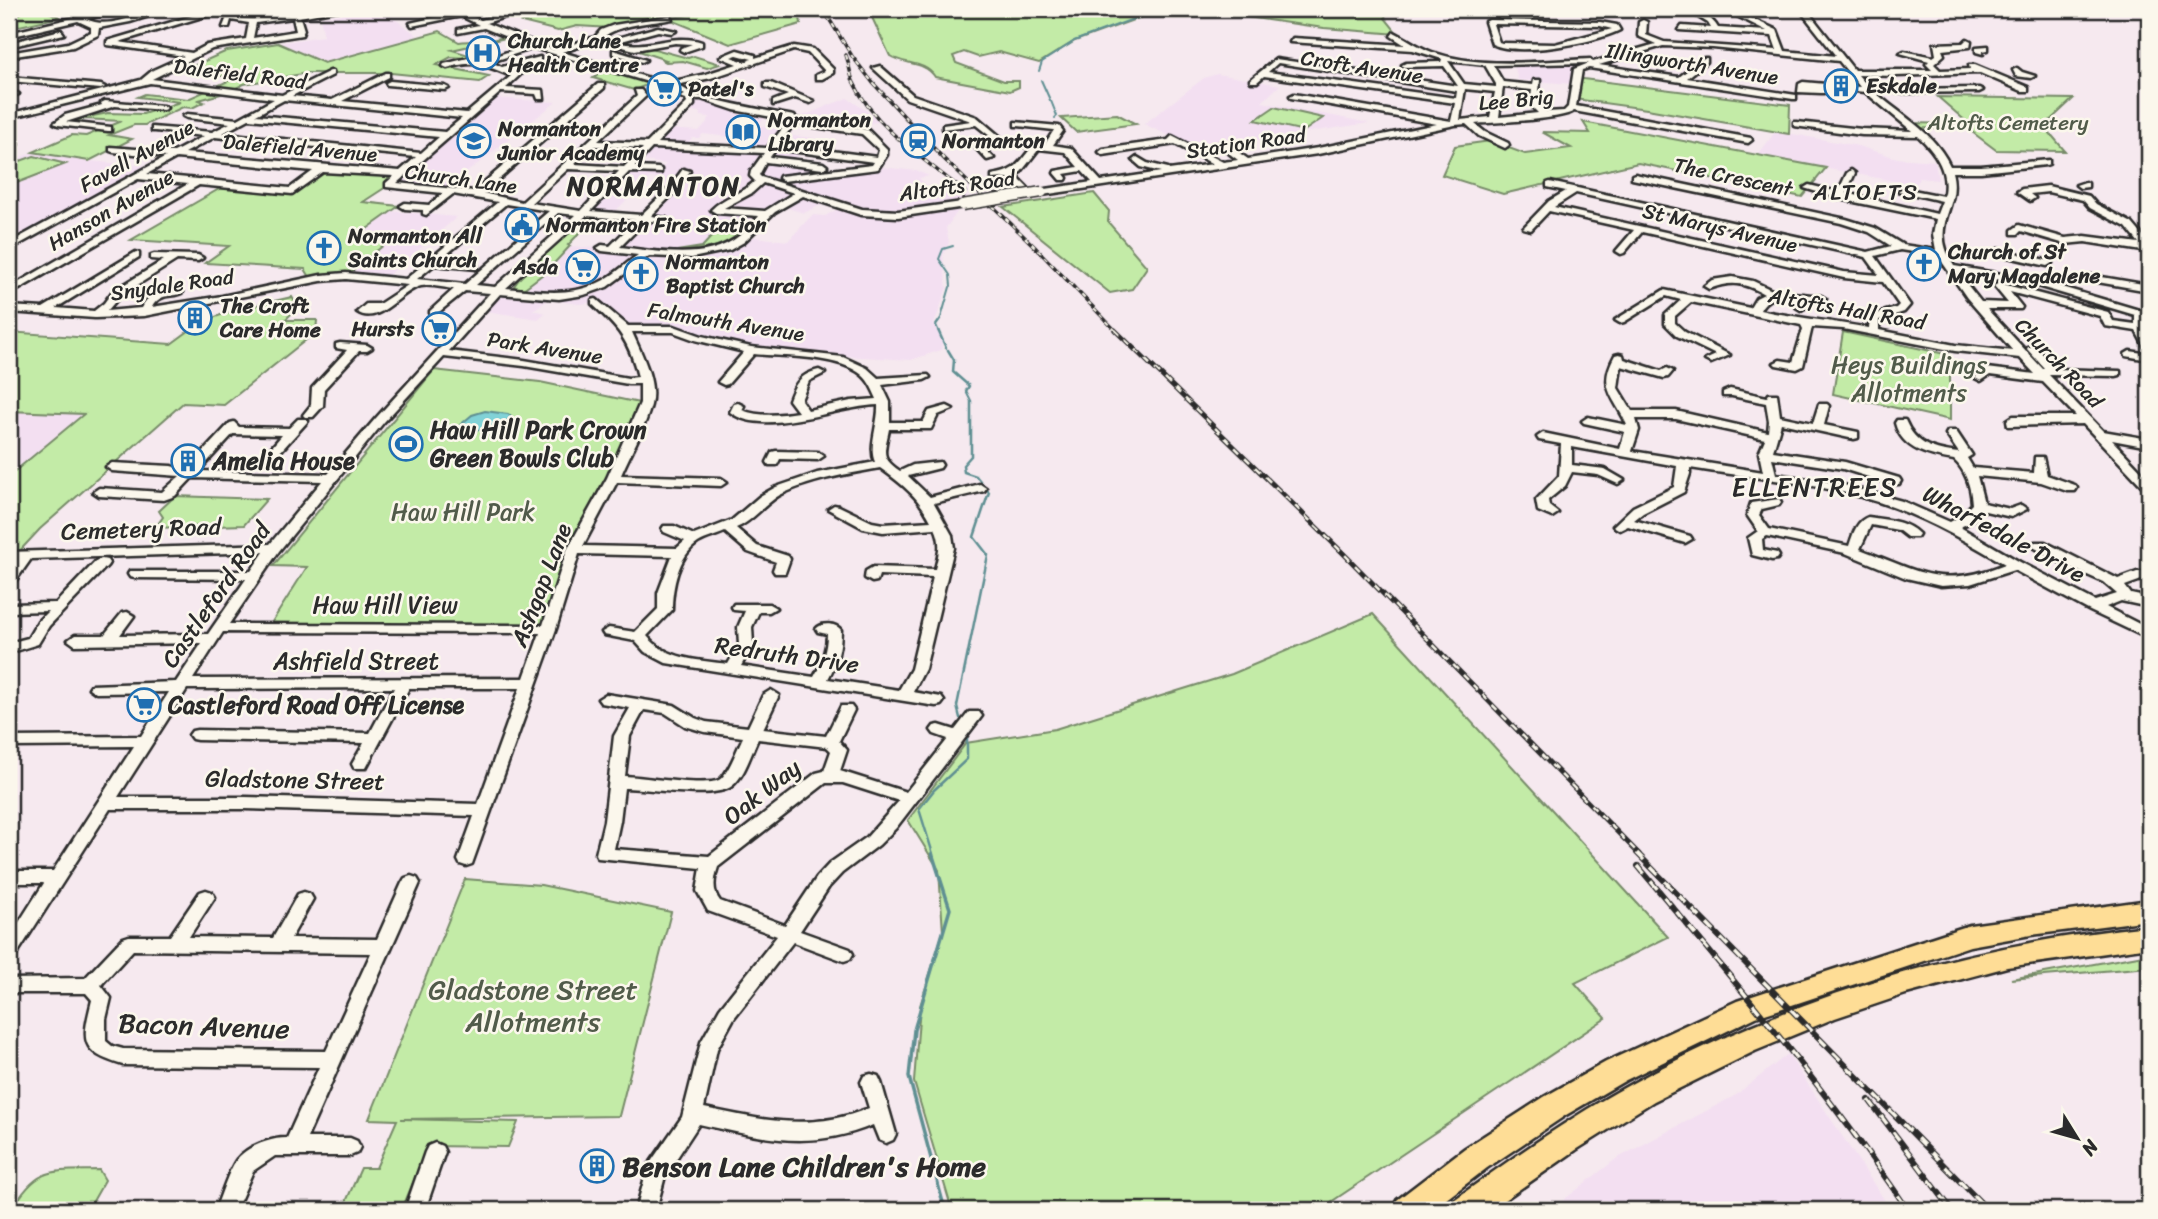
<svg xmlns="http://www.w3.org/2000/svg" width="2158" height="1219" font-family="Sriracha,sans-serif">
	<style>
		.built { fill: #f3dff1; fill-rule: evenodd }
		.green { fill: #c3eba7; stroke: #778b69; stroke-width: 2 }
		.water { fill: #81d2d7; stroke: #5f8f92; stroke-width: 2 }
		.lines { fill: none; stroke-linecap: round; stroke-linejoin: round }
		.stream-far2 { stroke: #5f8f92; stroke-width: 2 }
		.stream-far1 { stroke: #5f8f92; stroke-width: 2.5 }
		.stream { stroke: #5f8f92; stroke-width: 3.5 }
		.minor-casing { stroke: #2b2b2b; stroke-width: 5 }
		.highway-casing { stroke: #2b2b2b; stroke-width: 5 }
		.minor { fill: #fbf7ec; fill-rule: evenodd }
		.highway { fill: #fedd96; fill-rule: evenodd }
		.rail-far2-casing { stroke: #2b2b2b; stroke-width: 3.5 }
		.rail-far1-casing { stroke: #2b2b2b; stroke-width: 5 }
		.rail-casing { stroke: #2b2b2b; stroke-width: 6 }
		.rail-far2 { stroke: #fbf7ec; stroke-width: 2; stroke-dasharray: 4.5; stroke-linecap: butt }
		.rail-far1 { stroke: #fbf7ec; stroke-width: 2.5; stroke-dasharray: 7; stroke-linecap: butt }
		.rail { stroke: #fbf7ec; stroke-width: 3.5; stroke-dasharray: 10; stroke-linecap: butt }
		.minor-bridge-casing { stroke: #2b2b2b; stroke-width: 13; stroke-linecap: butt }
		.minor-bridge { stroke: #fbf7ec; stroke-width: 10 }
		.labels { text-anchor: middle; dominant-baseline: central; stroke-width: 5; stroke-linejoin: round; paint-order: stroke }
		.far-poi-label { font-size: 21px; font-weight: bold; fill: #2b2b2b; stroke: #fbf7ec; text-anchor: start }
		.far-street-label { font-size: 21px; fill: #2b2b2b; stroke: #fbf7ec }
		.far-park-label { font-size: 21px; fill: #515b4a; stroke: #fbf7ec }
		.far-quarter-label { font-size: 23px; letter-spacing: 2px; fill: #2b2b2b; stroke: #fbf7ec }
		.park-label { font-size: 24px; fill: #515b4a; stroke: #fbf7ec }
		.poi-label { font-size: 24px; font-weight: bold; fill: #2b2b2b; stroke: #fbf7ec; text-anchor: start }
		.street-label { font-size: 24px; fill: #2b2b2b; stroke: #fbf7ec }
		.far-district-label { font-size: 26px; font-weight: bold; letter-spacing: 2px; fill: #2b2b2b; stroke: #fbf7ec }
		.neighbourhood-label { font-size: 26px; letter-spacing: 2px; fill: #2b2b2b; stroke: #fbf7ec }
		.near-park-label { font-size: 28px; fill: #515b4a; stroke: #fbf7ec }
		.near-street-label { font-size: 28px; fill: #2b2b2b; stroke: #fbf7ec }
		.near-poi-label { font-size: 28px; font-weight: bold; fill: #2b2b2b; stroke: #fbf7ec; text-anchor: start }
	</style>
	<rect width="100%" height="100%" fill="#f6e9ef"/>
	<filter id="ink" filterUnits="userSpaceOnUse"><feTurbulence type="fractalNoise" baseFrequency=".0143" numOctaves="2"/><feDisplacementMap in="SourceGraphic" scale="14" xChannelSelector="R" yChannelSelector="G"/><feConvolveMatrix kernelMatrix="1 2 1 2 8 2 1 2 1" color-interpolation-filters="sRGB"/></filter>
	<g filter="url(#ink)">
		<g class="built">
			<path d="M381,9L418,36L324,63L278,43L324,36L320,17Z"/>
			<path d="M1504,63H1573L1582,66L1574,84L1518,80L1515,68Z"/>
			<path d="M1217,74L1280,85L1262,102L1369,123L1197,149L1144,124L1204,78Z"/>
			<path d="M494,98L556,102L447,188L397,183L396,180Z"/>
			<path d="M847,98L867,111L878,122L844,126L793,120Z"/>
			<path d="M696,100L772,113L756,125L786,130L783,135L814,138L796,155L799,156L792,162L827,167L830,173L882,167L917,171L929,176L919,178L927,186L938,185L945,193L960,190L973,202L962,205L946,228L949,242L943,256L947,288L934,324L943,339L941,350L911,360L751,350L674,329H625L599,302L579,304L557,301L556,296L518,294L547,271L570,246L612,249L635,225L627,224L642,209H652L670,190L651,189L660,179L650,178L614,212L596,209L633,171L658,172L666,164L636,160L666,129L699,131L707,122L710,117L701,116L700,112L684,111L689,102ZM703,134L738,138V139L730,149L685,146L692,138H699ZM827,202L840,208L825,216L812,215L788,241L746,236L778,205L804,213Z"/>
			<path d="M1776,131L1858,146L1897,158L1935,161L1938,180L1919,178L1916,185L1757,156Z"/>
			<path d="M33,152L89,161L153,167L9,247V162Z"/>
			<path d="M390,211L457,217L385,278L347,275L389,240L356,236Z"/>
			<path d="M507,295L548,300L533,310L545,313L538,319L486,311L500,297Z"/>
			<path d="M9,332L171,344L9,476Z"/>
			<path d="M1788,1054L1891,1210H1551L1616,1159L1736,1095Z"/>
		</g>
		<g class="green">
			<path d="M25,9H55L46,11L60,17L15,27L9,24V17Z"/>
			<path d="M517,9H708L611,28L577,26L558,31L522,22L535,17Z"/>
			<path d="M716,9H799L801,24L730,44L669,19Z"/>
			<path d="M868,9H1126L1147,15L1075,41L1039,63L999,52L978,57L964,52L953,56L956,63L1004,81H1019V87L1010,91L935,77C925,61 905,65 890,56Z"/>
			<path d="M1230,9H1387L1385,18L1398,34L1324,28L1226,14Z"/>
			<path d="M440,31L459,42C470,40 477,43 487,41C495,40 502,36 510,37L452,50L482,59L451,57L436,65L489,76L480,82L391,73H308L244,84L228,92L199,100L204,102L192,108L183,107L145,125H134L109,135L132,139L89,161L33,152L72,135L86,136L122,121L83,119L69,125L58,123L108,113L143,114L180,102L138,97L145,94L188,99L235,78L184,70L227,51L278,43L324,63Z"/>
			<path d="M651,48L688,58L694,56L720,64L707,68L683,61L666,62L664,61L666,60L636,50H626Z"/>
			<path d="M603,68L652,83L634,90L593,78L598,74L594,72Z"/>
			<path d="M1575,78L1790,105L1789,134L1647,109L1574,99Z"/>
			<path d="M1938,97L2073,99L2044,126L2065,151L1996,150L1968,129L1914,128L1906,123L1969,124Z"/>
			<path d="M1274,107L1323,118L1304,131L1255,120Z"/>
			<path d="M1117,114L1136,124L1076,132L1061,118Z"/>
			<path d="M1583,122L1826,168L1802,197L1638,163L1503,194L1442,175L1455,146L1490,141L1525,154L1571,148L1542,132L1590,133Z"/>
			<path d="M34,156L66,164L9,186V165Z"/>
			<path d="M321,169L400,174L389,185L363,202L399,206L357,236L390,240L347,275L310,277L305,269L205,263L229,246L131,240L226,185L292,191Z"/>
			<path d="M1094,193L1109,211L1108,222L1147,267L1132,289L1110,293L1003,207Z"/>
			<path d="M589,216H596L568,245L570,246L547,271L522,290L512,289L526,269Z"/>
			<path d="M724,223L750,225C729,246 707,251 677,251L702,247Z"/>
			<path d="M292,297L298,307L285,320H317L316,332L224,405L183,403L40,529L15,556H9V476L84,414L9,411V332L171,344L201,322L235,310Z"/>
			<path d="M1843,332L1950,355V420L1833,394Z"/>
			<path d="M434,370L540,382L644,404L544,626L270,625L307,567L273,566Z"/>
			<path d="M175,496L267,499L244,525L155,528L163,517L159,511Z"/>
			<path d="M1373,614L1668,937L1575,983L1606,1018L1319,1210H952L914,1082L920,1006L943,932L939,870L908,820L966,743L1055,729L1232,674Z"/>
			<path d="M465,879L541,885L671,912L619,1116L401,1119L518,1122L508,1147L428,1146L403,1207L344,1206L361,1168H376L397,1120L369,1119Z"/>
			<path d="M2149,954V967L2011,979Z"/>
			<path d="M99,1170L105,1180L88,1210H12C37,1166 52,1171 99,1170Z"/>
		</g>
		<path class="water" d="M485,411L508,414L512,417C501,427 471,436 460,425L472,415Z"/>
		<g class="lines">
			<g class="stream-far2">
				<path d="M1145,14L1151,9"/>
				<path d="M1074,41L1144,15"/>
				<path d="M1039,71L1042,62L1073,42"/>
				<path d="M1041,80L1050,100"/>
				<path d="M1051,101L1057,116L1055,118"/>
				<path d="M951,286L950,275L939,259L943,249L953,246"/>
				<path d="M939,332L936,325L941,318L950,287"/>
			</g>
			<g class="stream-far1">
				<path d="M938,330L946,348"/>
				<path d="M948,350L954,360L953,372L969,386L966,391L971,401V456L963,465L964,472L976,476L989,492L974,537L988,555L957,706L960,718"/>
				<path d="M933,854L919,809L934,790L967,759V737"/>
			</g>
			<path class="stream" d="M932,853L950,909L914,1030L909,1077L945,1210"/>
			<defs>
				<g id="minor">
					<path d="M17,9H25L9,17V13Z"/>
					<path d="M111,9H122L86,19C113,32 143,8 171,9L130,22L99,28L98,35L73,47L9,57V53L68,43L91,32V27L78,21L9,37V33Z"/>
					<path d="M223,9H236L202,17L119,42L192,53L207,45L246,39L249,23L231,20L229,27H223L227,17L253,19L327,9H343L300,17L304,30L302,35L212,49L152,79L282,95L330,71H333V75L292,96L332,100L386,73H389V77L342,101L467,113L511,76C482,64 477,60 447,68L443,66L444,64L468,58L484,60L527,45L484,28L458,33V29L479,25L461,16L412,26L410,23L454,13L443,9L456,10L481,20L512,11L514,14L486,23L554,50L595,37L601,30L614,25L670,16L672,19C654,23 616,24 603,38L610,40L658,27L676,31L672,33L658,31L618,42C646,51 673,32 702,42V46L684,52L680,50L681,48L692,44L675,43L635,50L598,41L562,52L666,83L706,74L737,64L720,57L737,50L755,55V58L794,46L813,49L833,69V73L822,79H816V75L825,71L808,53L794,50L711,78L676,85C683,87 690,93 695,95C728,103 761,110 794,116L797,119L868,130L887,149V155L878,169L783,181L779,178L780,176L872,165L874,162L776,149L770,157L823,163L827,166L823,169L766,162L759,175L761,177L862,209L898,211L962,202L967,205L965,207L898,217L861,215L803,196L775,212L744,242L730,250L692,258L649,256L607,287L584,295L559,299L500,294L449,351L524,360L628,378L638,377C629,340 619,329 592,304V300L596,299L628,326H674L702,336L751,347L843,357L867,368L878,378L928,375L930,377L924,380L882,385L890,402V422H923L929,411L947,406L953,409L938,415L931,429H889C885,451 879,457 900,471L913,465L940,462L942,465L940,468L908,476L930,497L980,484L986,488L984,491L934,503L952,535L954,548L925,669L913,692L941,697L944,701L941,705L936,706L666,663L645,652L635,641L604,635L602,632L609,628L635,632L658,609V593L672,556L579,554L556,629L472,864L466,866L460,864L458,860L474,816L245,809H110L15,957L9,959V938L44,883H9V871H53L134,746L9,747V737L141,736L169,692L96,693L89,688L91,685L176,682L202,643L75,645L68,640L75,635H104L122,613L127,612L134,616L120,635L208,634L246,579L135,578L130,577L128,574L130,571H251L264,552L31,559L14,583L9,584V571L17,560H9V552L270,544L322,481L192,478L175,496L164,500L99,496L93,492L99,488L162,492L180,476L112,471L106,467L112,463L171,466L186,470L230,423L234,422L239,427L289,428L298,419H306L308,421L280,452L276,453L270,449L282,435L233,434L199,471L328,474L376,418L490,293L465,291L434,316L430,315V311L454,289C445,288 430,284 421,286C401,290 379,327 357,312L366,304H379L408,285L346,279L321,281L144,316L95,318L9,312V306L43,308L136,252L139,253V257L56,308L94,311L104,303L112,292L164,260L151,259V255L154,254L198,255L203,258L198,261L177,260L120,296L107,311L141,308C149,293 167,283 183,292C173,299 162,291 152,307L222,296L321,275L346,273L406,279L498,202L453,194L426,215L423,214V210L405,209L400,206L405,203L429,205L443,193L386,187V183L394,176L323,172L292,194L199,185L9,295V288L188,184L138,179L9,250V243L166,157L113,152L110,151V147L174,152L204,136L155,131H152V127L212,132L230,123L187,118L183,116L187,114L238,119L274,99L150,83L9,118V114L141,80L153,70L184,56L115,46L107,45V41L199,14ZM293,18L296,31L253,38L256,23ZM534,48L678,91L685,95L680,97L686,99L687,103L647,143L598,141L646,96L641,90H635L637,96L522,202L483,193L604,88V84H598L474,191L397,183L501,92L536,94L538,99H544L543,90L506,88L520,75L509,70L540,61V57L502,67L491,62ZM737,55L752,59L745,62L731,57ZM694,99H701L734,110L789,120L767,148L657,143L694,105ZM284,100L462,118L445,132L256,115ZM249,119L439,137L421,153L223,133ZM794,124L862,134L879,150L877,157L779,144ZM215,137L416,157L400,171L185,153ZM593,146L643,148L624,167L574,164ZM652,148L764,153L751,171L750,176L755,181C742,194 724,196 711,210L716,213L759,216C753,223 747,231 739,236C707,262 657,251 620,247L646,221L666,222V218L651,216L675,192L690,171L683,169L669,188L641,215L591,211L629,172L661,173V169L658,168L634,167ZM176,158L313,171L290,188L147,174ZM568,169L619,171L581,211L531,203ZM763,183L794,193L765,211L724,208L752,193ZM506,204L549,211L465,284L417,279L434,265L477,269V265L440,260ZM558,213L576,215L495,287L476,285ZM586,216L636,220L610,246L602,245L597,248L602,251L638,255C625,264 612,277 598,283C569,297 537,291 506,288ZM632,332H673L695,340L744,352L718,382L724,385L728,384L754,354C784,357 833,355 858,372C868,378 872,388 877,399L851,401L808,410L801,400L809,381L825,373L819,370C801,374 795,383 789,400L798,412C779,415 760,417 742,410L744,406L738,403L734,404L730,412C763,438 839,406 878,405C879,423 868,446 875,462L817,473L776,487L760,496L732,520L694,535L674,526H664L662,529L664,532L685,541L677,548L583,546L617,482L721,486L727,482L721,478L621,475C631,452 645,428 651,405C657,381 641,353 632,332ZM444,357L524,366L628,384H640V403L607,478L567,550L543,625L229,624L279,551L384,422ZM880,468C902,484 918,496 931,521L883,524L872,522L839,506L834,505L828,509L863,528L883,532L935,528C942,542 939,554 935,569L873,567L866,571L865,578L872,582L877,581L879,575L933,577L911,669L899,690L828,679C837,663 841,649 841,630C836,623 821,622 816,629L818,632L827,634C827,650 822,663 814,677L741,666L753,645L752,627L759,612H769L776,608L769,604H734L732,607L734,610L745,611L738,627L739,645L728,664C699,660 667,660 647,636L672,610C672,588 678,556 698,543C706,538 716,536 725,532L748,552L776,562L773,570L775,573H785L790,559L788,556L757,546L736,528C754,521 766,501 784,493C814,479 848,474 880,468ZM223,632L540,633L524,678L193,679ZM394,688L370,733L197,730L192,731L189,735L192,739L197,740L364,743L352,764L354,768H366L409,688H520L478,804L245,797H118L187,689Z"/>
					<path d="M1685,9C1698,9 1712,17 1718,28L1767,31L1723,9H1731L1777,30L1785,51L1836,56L1799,9H1806L1854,70H1932L1926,64L1929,61L1900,53L1904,51L1933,57L1936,55L1934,44L1963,43L1967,39L1971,41L1970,47L1942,50L1944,55L1934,64L1940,70L1970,69L1969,65H1975L2028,87V91H2022L1980,73L1896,76L1858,75C1885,108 1932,126 1950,166H1981L2049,160V164L2046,165L1981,172H1952C1962,209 1927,223 1954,266L2038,280L2149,313V319L2145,318C2145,329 2150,338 2149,349L2145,348L2136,331L2105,326L2100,316L2010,292L2022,307L2021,309H1987L2043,369H2045L2027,349L2028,347H2036L2057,369L2120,371V375L2116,376L2049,375L2103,431L2149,439V447L2112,440L2149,479V490L2145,489L2083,424L2008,426L2007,420L2013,416H2076L2043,382L1990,375L1981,381L1975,378L1983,369L1987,368L2035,374L2020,358L1955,351L1843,329L1812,327L1803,366L1797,369L1776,365L1774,363L1780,360L1793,362L1803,329L1801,325L1691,302L1675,316V323L1685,332L1730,355L1711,363L1705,360L1716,355L1677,336L1665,324V315L1681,300L1666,296L1624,322L1620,323L1615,320L1664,290L1750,308L1756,298L1764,294C1743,282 1731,281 1709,289L1704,286L1712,280L1732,277L1753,281L1774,291L1821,296L1826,299L1821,302L1804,300L1806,307L1801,310L1796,307L1794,299C1778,298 1768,295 1760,310C1796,318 1832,321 1869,328L1870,316L1896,308L1899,305L1883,282L1844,278L1642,232L1624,253L1621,254L1616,251L1634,230L1549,211L1531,230L1523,228L1549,201L1566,191L1547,187V183L1550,182L1868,252L1891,246L1869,232L1841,223L1632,179V175L1635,174L1846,219L1875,228L1903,245L1936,250L1933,234L1936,219L1840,199L1804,188L1809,185L1838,192L1847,173L1851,170L1855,173L1846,193L1937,214L1942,201L1898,191L1903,188L1943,196L1944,193C1948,170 1935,152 1918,136L1862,135L1794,126V122H1797L1862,129L1912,131L1865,92L1825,88L1824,93H1821L1798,92L1799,84L1803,82L1860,87L1839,61L1713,48L1663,46L1599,65L1679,77L1704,58H1707V62L1687,78L1796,95V99H1793L1589,68L1582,70L1576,106L1751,138L1752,140L1748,143L1574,111C1562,120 1495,122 1475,124L1485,132L1508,143L1509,145L1505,148L1479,136L1466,124L1455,125L1318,154L1042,195L1039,194V190L1092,182L1082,171L1064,174L1067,178L1066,180H1060L1054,173L1055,171L1078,167L1065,152L1039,149L1021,172L1015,175L1028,188V192H1022L1008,178L992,179V175C1015,171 1017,166 1031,148L996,141L980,144L994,158L987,160L970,142L991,137L976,125L943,129V125L971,121L907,99L873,68L880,66L913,95L977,117L1003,139L1045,144L1054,130L1018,126H1015V122L1059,126L1063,131L1053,145L1071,148L1101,181L1161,172L1141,167L1133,160L1137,157L1147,163L1168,168L1169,170L1213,164L1175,144L1103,155L1099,152L1103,149L1168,140L1172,136L1223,162L1238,160L1219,146L1218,144L1222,141L1248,159L1318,148L1437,124L1291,98L1290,96L1294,94L1451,121L1455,103L1264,76L1257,82H1251L1250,80L1276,59L1458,86L1444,66L1403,67L1402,65L1406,63L1441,62L1442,59L1413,50L1290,42L1293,38L1405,45L1391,36L1394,32C1407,38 1418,47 1432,52C1481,69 1540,61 1590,59L1593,62L1656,44L1638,36L1639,22L1643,20L1647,22L1646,35L1664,42L1777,50L1772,36L1679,30L1682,26L1711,28L1708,23ZM1448,61L1485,65L1496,84V87L1464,84ZM1278,63L1457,91L1456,98L1268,72ZM1589,63L1574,69L1568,107L1564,111L1547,112L1538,104L1540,80H1534L1533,85L1503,82L1493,65ZM1503,87L1532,90L1530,105L1538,113L1499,117ZM1465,89L1495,92L1490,117L1460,120ZM1576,193L1866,257L1879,275L1844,272L1554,207ZM1900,250L1938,256L1967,298L2013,351L1955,345L1879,330V320L1904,312L1910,305L1875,256ZM1958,273L2037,286L2135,315V324L2113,321L2108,312L1999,283L1994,286L2008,303L1981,302Z"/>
					<path d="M1489,20L1600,22L1617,25L1620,30C1595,43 1518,57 1492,44L1485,22ZM1493,24L1600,26L1612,29L1555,44L1502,43L1499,42Z"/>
					<path d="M61,30L64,34L9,47V43Z"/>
					<path d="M1988,46V50L1983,51V54L1976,52V47Z"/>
					<path d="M613,50L646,60L642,62L613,54Z"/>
					<path d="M2017,68L2022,72L2035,76L2031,78L2016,76L2013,70Z"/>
					<path d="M9,77L101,85L105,87L101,89L9,81Z"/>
					<path d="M390,81L445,86L449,88L445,90L387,85L386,83Z"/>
					<path d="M765,83H771L814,101L810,103L795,98L773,105V101L788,95L765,87Z"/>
					<path d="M1894,85L1899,89L1979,88L1983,90L1979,92L1897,93L1890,87Z"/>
					<path d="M15,92L19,94L9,98V93Z"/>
					<path d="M105,101L163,106L167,108L163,110L115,106L66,122L111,127V131H108L58,125L54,123L65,115L102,105L101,103Z"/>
					<path d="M9,137L18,144L9,152Z"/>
					<path d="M2085,182L2088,183V187L2080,188L2076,185Z"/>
					<path d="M2048,186L2089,196L2096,204L2132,223L2149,243V252L2085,242L2065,244L2021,231L2018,234H2012V230L2019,225L2065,238L2085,236L2139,243L2126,227L2090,208L2083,200L2048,192L2030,194L2035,198L2030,201L2017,192L2022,189Z"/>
					<path d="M1998,249L2050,261L2052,263L2047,266L1995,254V250Z"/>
					<path d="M2090,275L2149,285V291L2086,280V276Z"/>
					<path d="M340,343L367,345L372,348L367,351H359L324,389L323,406L313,417H305L303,415L311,405L312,388L347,350L336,348V344Z"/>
					<path d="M2130,351L2149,354V360L2126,356L2125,354Z"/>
					<path d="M1619,354L1623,355L1624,359L1661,371L1667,368L1673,371L1668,377L1664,378L1621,366L1618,388L1632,411H1676L1768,432L1769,421L1766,403L1732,396H1723V392L1730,389L1767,397L1769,394H1777L1780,416L1813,423L1819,404H1827L1829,406L1824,425L1858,432V438L1854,439L1781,423L1773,451L1845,462L1899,478L1901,481L1899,484H1891L1843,469L1772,458L1776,474L1840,484L1902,501L1950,522L1959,517L1972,504C1971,487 1966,471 1954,460C1931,456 1902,451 1895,423L1897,420H1905C1916,446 1934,450 1959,453L1946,434L1948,431H1956L1972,455L1967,458L1973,468L2034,473L2035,457H2043L2047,475L2075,485L2077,488L2075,491H2067L2041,482L1977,476L1984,503L2010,509L2021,505L2027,509L2011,517L1981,510L1969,523L1960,527L2020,562L2095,601L2117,594L2103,582L2065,565L2035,548L2033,545L2035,542H2045L2118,579L2137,572H2147L2149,575L2147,578L2125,586L2131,594L2149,598V607L2121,601L2106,607L2149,629V639L2090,611L2014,570L1970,584L1941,586L1906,578L1845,553L1767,536L1762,539L1763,550L1777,553L1779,556L1777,559L1772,560L1752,555L1748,538L1758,531L1747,515L1751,503L1779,499L1781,502L1779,505L1762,509L1759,515L1769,529L1849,546C1853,535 1856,521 1868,517C1886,520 1905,520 1919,534L1917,537H1907L1898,530L1871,525L1860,549C1918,571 1941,590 2005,564C1969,543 1934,523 1895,508C1831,483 1757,479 1690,468V474L1684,492L1643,513L1634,520L1690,536L1692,539L1685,543L1628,526L1620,530L1613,526L1633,507L1674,487L1677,466L1572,447V465L1605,469L1624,480L1618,484L1598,475L1572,472L1565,486L1548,500L1549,506L1558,513L1552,517L1538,511L1536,500L1559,476L1561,444L1539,440L1537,437L1543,433L1620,449L1625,432L1584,423L1582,421L1588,417L1627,425C1614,396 1597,388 1615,355ZM1636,419H1676L1765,439L1759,453L1763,472L1632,451L1639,430Z"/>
					<path d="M776,451L818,452L824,456L818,460L780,459L777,465H769L767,462L772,452Z"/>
					<path d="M102,559L107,560L109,563L107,566L49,626L38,644L9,653V643L28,638L38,621L48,611L9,612V604L56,603L97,560Z"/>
					<path d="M771,690L779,695L763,729L826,736L841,706H851L854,710L839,741L847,750L840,771L906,792L948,739L934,734L931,730L934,726L939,725L955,730L969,712H979L982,716L896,828L879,845L842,873L829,887L800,931L850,949L853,954L850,959L844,961L793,942L734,1018L717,1049L704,1108C763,1120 811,1132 869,1108L861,1082L864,1076L871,1074L878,1076L881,1082L896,1134L893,1140L886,1143L879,1140L873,1125C810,1151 763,1138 699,1124L665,1176L656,1210H636L648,1166L682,1117L701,1042L720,1008L777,936L708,911L697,891L701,868L598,858L596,854L604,821L614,736L630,708L601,703L598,699L606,694L674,705L695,718L706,722L748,727L763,695ZM644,710L665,713L685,726L705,732L743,737C738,747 728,775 719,780C705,787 644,777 625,776L630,736ZM758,739L827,747L831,751L824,771L816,773L709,856L614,849L620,821L624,788C647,788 715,800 732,786C745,776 751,753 758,739ZM826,783H843L899,801L867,837L830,863L817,877L785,925L720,901C712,891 714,879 718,867Z"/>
					<path d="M411,876L417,878L420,883L307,1138H350L357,1141L360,1147L357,1153L350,1156H275L253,1171L236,1210H215C221,1196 228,1171 237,1159C248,1146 270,1138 287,1138L319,1067L123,1065C79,1052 82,1041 92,1000L86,993H9V979L85,978L123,938L129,936H170L200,892L206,890L212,892L215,897L189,937L273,938L298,894L304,892L310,894L313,899L291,938L377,939L402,883L405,878ZM133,950L371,953L326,1051L123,1049L112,1046L106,1041V1019L111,998L101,985Z"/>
					<path d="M435,1143L442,1146L445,1152L425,1210H405L425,1152L428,1146Z"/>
				</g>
				<g id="highway">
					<path d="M2149,900V920L2031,935L1970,946L1756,1017L1626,1080L1566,1115L1487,1168L1432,1210H1392L1397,1200L1465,1148L1544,1097L1606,1062L1737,1001L1970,925Z"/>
					<path d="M2149,926V947L2007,967L1906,994L1835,1018L1755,1051L1654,1101L1576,1150L1490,1210H1449L1454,1200C1511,1159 1569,1118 1631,1084C1791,996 1969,944 2149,926Z"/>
				</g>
			</defs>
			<use href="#minor" class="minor-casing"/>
			<use href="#highway" class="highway-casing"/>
			<use href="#minor" class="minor"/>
			<use href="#highway" class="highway"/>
			<defs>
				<g id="rail-far2">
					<path d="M823,9L852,56L873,83L944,159L1033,245L1117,332"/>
					<path d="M846,55C849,64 850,73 853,81C874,128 927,161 965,192"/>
				</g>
				<path id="rail-far1" d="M1115,330L1343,553L1639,854"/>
				<g id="rail">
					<path d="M1637,853L1988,1210"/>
					<path d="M1638,866C1732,978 1826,1089 1908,1210"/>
					<path d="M1869,1100L1952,1210"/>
				</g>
			</defs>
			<use href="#rail-far2" class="rail-far2-casing"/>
			<use href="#rail-far1" class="rail-far1-casing"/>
			<use href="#rail" class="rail-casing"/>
			<use href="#rail-far2" class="rail-far2"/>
			<use href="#rail-far1" class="rail-far1"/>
			<use href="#rail" class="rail"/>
			<defs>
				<path id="minor-bridge" d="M962,205L1042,192"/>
			</defs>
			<use href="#minor-bridge" class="minor-bridge-casing"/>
			<use href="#minor-bridge" class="minor-bridge"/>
		</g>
	</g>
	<defs>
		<symbol id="hospital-ring" viewBox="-11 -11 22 22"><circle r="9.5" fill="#fbf7ec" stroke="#1f6fb2" stroke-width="1.5"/><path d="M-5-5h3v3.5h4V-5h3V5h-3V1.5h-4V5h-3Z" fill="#1f6fb2"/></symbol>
		<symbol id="building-ring" viewBox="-11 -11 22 22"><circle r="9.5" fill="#fbf7ec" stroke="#1f6fb2" stroke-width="1.5"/><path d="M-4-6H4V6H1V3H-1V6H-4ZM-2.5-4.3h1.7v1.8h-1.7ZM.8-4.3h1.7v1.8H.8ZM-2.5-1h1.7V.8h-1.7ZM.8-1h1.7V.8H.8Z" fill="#1f6fb2"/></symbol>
		<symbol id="supermarket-ring" viewBox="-11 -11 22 22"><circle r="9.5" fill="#fbf7ec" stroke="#1f6fb2" stroke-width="1.5"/><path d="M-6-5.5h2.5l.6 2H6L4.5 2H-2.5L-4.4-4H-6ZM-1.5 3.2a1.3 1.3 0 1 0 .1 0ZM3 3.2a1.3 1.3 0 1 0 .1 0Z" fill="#1f6fb2"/></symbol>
		<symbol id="library-ring" viewBox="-11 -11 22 22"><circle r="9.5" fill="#fbf7ec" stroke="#1f6fb2" stroke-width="1.5"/><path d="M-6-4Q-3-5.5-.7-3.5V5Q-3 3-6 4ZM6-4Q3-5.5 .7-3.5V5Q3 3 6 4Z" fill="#1f6fb2"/></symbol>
		<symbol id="school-ring" viewBox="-11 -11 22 22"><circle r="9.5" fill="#fbf7ec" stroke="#1f6fb2" stroke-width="1.5"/><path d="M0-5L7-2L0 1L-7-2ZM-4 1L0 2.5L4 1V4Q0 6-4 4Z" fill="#1f6fb2"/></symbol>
		<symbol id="station-ring" viewBox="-11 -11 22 22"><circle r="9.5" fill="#fbf7ec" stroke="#1f6fb2" stroke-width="1.5"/><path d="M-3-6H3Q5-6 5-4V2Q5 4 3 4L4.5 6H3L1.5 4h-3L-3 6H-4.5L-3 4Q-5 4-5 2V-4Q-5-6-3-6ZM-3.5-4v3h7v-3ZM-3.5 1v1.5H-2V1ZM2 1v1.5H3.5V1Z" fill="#1f6fb2"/></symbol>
		<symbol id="civic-ring" viewBox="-11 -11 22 22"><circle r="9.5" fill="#fbf7ec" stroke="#1f6fb2" stroke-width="1.5"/><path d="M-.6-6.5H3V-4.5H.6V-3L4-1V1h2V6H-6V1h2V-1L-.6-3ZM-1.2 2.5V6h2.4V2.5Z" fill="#1f6fb2"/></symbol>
		<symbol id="church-ring" viewBox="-11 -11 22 22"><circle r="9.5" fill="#fbf7ec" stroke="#1f6fb2" stroke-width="1.5"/><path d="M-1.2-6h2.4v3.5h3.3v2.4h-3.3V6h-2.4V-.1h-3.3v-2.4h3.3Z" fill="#1f6fb2"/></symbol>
		<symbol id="stadium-ring" viewBox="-11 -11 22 22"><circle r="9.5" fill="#fbf7ec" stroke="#1f6fb2" stroke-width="1.5"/><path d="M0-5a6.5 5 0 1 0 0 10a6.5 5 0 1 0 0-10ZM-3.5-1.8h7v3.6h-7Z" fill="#1f6fb2"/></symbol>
	</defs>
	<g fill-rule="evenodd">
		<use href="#hospital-ring" x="464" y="34" width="38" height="38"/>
		<use href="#building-ring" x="1822" y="67" width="38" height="38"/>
		<use href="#supermarket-ring" x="645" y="70" width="38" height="38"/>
		<use href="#library-ring" x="724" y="113" width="38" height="38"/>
		<use href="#school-ring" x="455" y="122" width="38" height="38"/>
		<use href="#station-ring" x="899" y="122" width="38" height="38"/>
		<use href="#civic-ring" x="503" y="206" width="38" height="38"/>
		<use href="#church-ring" x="305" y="229" width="38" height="38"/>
		<use href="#church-ring" x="1905" y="245" width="38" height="38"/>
		<use href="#supermarket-ring" x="564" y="248" width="38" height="38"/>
		<use href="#church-ring" x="622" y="255" width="38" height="38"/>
		<use href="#building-ring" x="176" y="299" width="38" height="38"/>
		<use href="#supermarket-ring" x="420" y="310" width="38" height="38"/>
		<use href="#stadium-ring" x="387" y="425" width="38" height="38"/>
		<use href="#building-ring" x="169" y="442" width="38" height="38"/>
		<use href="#supermarket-ring" x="125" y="686" width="38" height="38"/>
		<use href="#building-ring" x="578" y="1147" width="38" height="38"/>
	</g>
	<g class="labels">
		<g class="far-poi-label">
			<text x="508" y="41">Church Lane<tspan x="508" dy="24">Health Centre</tspan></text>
			<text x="1866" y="86">Eskdale</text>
			<text x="688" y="89">Patel's</text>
			<text x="768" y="120">Normanton<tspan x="768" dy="24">Library</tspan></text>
			<text x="498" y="129">Normanton<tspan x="498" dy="24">Junior Academy</tspan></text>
			<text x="942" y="141">Normanton</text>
			<text x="546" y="225">Normanton Fire Station</text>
			<text x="348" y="236">Normanton All<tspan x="348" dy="24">Saints Church</tspan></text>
			<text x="1948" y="252">Church of St<tspan x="1948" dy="24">Mary Magdalene</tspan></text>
			<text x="666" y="262">Normanton<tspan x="666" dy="24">Baptist Church</tspan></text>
			<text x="558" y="267" text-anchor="end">Asda</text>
			<text x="220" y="306">The Croft<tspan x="220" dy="24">Care Home</tspan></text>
			<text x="414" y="329" text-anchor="end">Hursts</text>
		</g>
		<g class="far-street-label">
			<text transform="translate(1692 64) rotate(9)">Illingworth Avenue</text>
			<text transform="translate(1362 67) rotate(9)">Croft Avenue</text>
			<text transform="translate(240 74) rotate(7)">Dalefield Road</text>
			<text transform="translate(1516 100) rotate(-5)">Lee Brig</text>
			<text transform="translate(1246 143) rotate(-8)">Station Road</text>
			<text transform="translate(300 148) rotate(5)">Dalefield Avenue</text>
			<text transform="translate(137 156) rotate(-29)">Favell Avenue</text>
			<text transform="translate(1733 177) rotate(12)">The Crescent</text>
			<text transform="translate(461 179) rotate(8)">Church Lane</text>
			<text transform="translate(957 186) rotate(-8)">Altofts Road</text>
			<text transform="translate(111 210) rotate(-30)">Hanson Avenue</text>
			<text transform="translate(1720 228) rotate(13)">St Marys Avenue</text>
			<text transform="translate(172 285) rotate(-8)">Snydale Road</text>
			<text transform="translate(1847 309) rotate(10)">Altofts Hall Road</text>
			<text transform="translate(726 322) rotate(9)">Falmouth Avenue</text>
			<text transform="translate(545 348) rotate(9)">Park Avenue</text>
			<text transform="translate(2059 363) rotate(46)">Church Road</text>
		</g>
		<g class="far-park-label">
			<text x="2008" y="123">Altofts Cemetery</text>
		</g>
		<g class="far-quarter-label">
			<text x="1866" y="192">ALTOFTS</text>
		</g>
		<g class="park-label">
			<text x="1909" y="365">Heys Buildings<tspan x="1909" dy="28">Allotments</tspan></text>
			<text x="463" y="512">Haw Hill Park</text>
		</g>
		<g class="poi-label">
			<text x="430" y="430">Haw Hill Park Crown<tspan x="430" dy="28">Green Bowls Club</tspan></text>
			<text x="212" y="461">Amelia House</text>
			<text x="168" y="705">Castleford Road Off License</text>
		</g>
		<g class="street-label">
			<text transform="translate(141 529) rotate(-2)">Cemetery Road</text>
			<text transform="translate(2004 534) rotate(28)">Wharfedale Drive</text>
			<text transform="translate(541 585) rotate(-69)">Ashgap Lane</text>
			<text transform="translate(216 595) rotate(-55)">Castleford Road</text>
			<text x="385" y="605">Haw Hill View</text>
			<text transform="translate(787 655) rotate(8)">Redruth Drive</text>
			<text x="356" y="661">Ashfield Street</text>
			<text transform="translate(295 780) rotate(1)">Gladstone Street</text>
			<text transform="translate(762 792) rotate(-38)">Oak Way</text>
		</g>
		<g class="far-district-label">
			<text x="654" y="186">NORMANTON</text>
		</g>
		<g class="neighbourhood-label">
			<text x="1815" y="487">ELLENTREES</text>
		</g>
		<g class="near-park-label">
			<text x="533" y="989">Gladstone Street<tspan x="533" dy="32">Allotments</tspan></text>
		</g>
		<g class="near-street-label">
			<text transform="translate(204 1026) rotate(2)">Bacon Avenue</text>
		</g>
		<g class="near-poi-label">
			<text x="622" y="1166">Benson Lane Children's Home</text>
		</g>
	</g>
	<rect width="2158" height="1219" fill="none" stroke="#fbf7ec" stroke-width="35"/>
	<rect x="18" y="18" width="2123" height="1184" fill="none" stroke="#2b2b2b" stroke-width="2.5" filter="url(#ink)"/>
	<g transform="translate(2077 1138) rotate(127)" stroke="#fbf7ec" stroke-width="5" paint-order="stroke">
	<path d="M0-5L12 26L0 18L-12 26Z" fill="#2b2b2b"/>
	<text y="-10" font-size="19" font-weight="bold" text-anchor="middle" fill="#2b2b2b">N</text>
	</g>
</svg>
